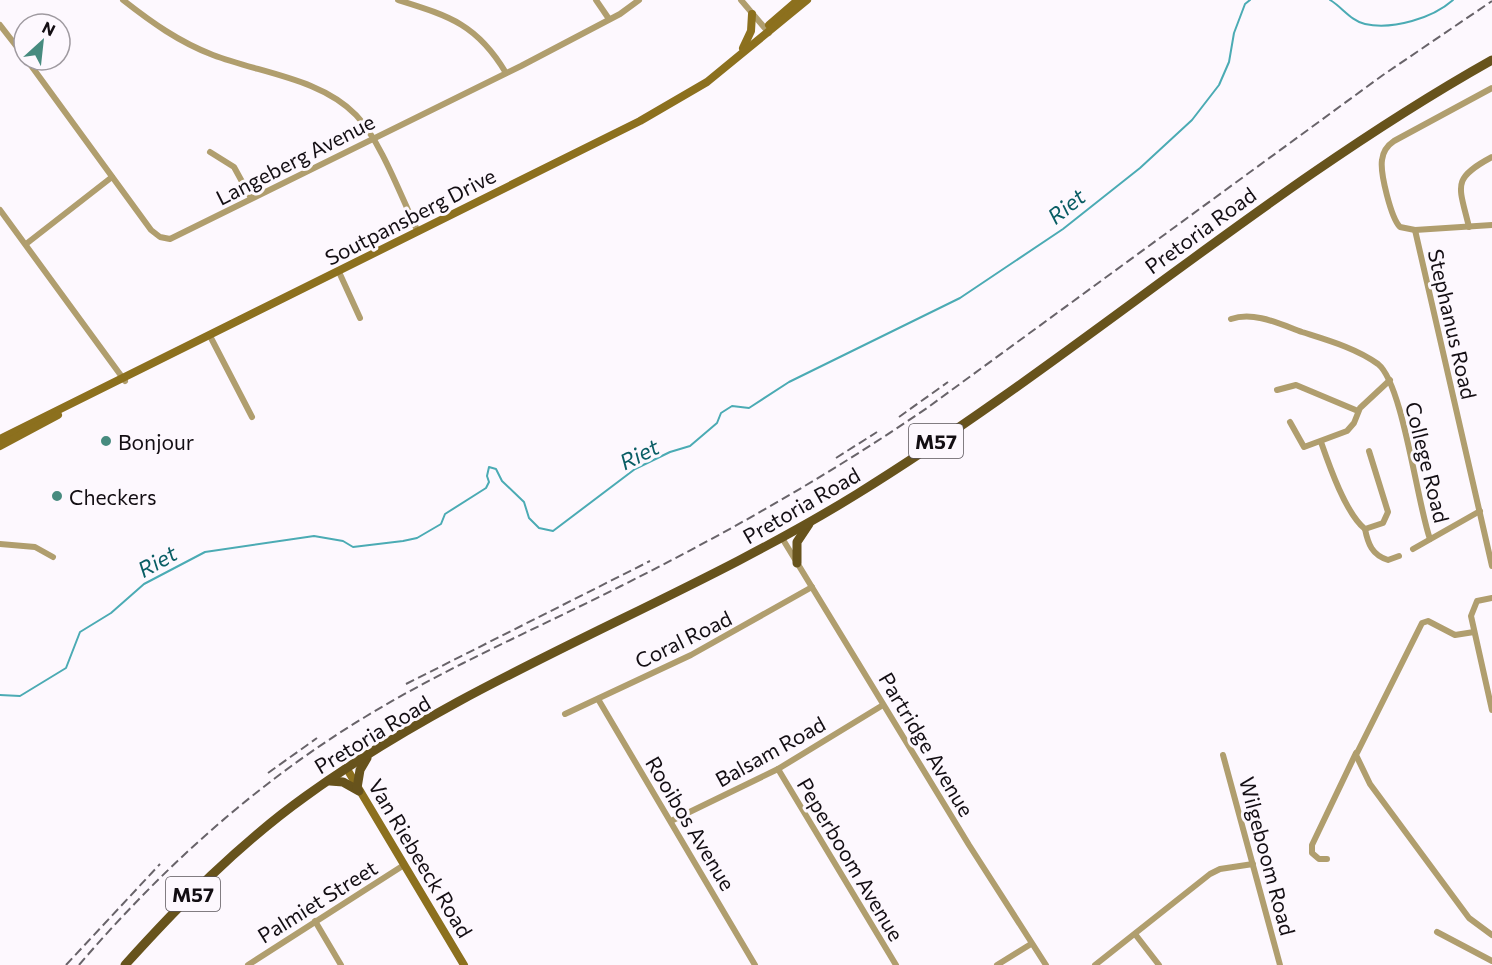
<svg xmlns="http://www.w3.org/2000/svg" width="1492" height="965" font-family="Commissioner,sans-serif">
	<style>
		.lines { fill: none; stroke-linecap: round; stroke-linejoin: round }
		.stream { stroke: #4babb4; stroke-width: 2 }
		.street { stroke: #b09e6e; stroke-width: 6 }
		.secondary { stroke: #8c701e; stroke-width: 8 }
		.primary { stroke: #67531c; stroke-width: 9 }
		.rail { stroke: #686369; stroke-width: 2; stroke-dasharray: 9 4.5; stroke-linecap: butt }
		.poi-dot { fill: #478b7f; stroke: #fdf8fe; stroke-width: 2 }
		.labels { text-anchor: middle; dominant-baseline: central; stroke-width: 6; stroke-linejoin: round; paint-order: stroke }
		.shield { fill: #fdf8fe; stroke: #59545a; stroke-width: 1.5 }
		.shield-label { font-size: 20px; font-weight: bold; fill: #130e13 }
		.street-label { font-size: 21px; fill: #130e13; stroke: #fdf8fe }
		.poi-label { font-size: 21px; fill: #130e13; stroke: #fdf8fe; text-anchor: start }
		.water-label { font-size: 22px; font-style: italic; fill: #095d64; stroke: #fdf8fe }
	</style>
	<rect width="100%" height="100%" fill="#fdf8fe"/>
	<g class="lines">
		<g class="stream">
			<path d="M1330,0C1342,7 1351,21 1365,24C1393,30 1433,18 1453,0"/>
			<path d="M0,695L20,696L66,668L80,632L111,613L144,584L205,552L314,536L343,541L353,547L403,541L417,538L441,524L445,514L486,488L489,482L487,476L489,467L496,469L502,481L524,502L529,518L539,528L553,531L635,469L670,452L690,446L717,423L721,413L732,406L749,408L789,382L960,298L1063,229L1140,168L1192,120L1219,85L1229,62L1234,33L1245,4L1250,0"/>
		</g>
		<g class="street">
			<path d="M123,0C151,22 179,42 213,55C260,73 320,78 356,115C381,141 402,199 418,232"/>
			<path d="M398,0C449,16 477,24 506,73"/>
			<path d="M596,0L609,19"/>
			<path d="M741,0L769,33"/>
			<path d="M0,25L24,56"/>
			<path d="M27,60L151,230L160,237L170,239L521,66L620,14L639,0"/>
			<path d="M1492,88L1394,141C1388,145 1383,151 1382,160C1380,173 1391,218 1400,227L1415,230L1492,225"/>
			<path d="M210,152L234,167L251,198"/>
			<path d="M0,210L125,381"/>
			<path d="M1469,227C1459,185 1451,179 1492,157"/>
			<path d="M1415,230L1492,566"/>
			<path d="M26,244L112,177"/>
			<path d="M339,272L360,318"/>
			<path d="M1231,319C1254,311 1280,324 1302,332C1327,340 1356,348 1378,364C1403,384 1417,503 1430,539"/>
			<path d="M210,336L252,417"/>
			<path d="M1277,390L1296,385L1358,411"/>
			<path d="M1290,422L1304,447L1347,431L1354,423L1360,408L1390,380"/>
			<path d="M1321,442C1329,465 1346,514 1365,529L1383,523L1388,512L1369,451"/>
			<path d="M1365,529C1368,544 1372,555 1388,560L1399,556"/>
			<path d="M782,538L969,845L1046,965"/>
			<path d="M0,544L35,547L53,557"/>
			<path d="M1413,549L1480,511"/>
			<path d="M1492,598L1477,601L1471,616L1492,710"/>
			<path d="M1474,632L1455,635L1428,621L1422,623L1356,755L1370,784L1469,918L1492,935"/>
			<path d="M598,699L755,965"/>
			<path d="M565,714L691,655L812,587"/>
			<path d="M1223,755L1280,965"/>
			<path d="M778,769L896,965"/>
			<path d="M671,821L778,769L883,705"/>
			<path d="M1327,859H1319L1312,853V845L1356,753"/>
			<path d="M315,921L341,965"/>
			<path d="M1437,932L1492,961"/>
			<path d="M1135,934L1159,965"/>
			<path d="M248,965L404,865"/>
			<path d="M997,965L1031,944"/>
			<path d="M1095,965L1210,874L1220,869L1253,864"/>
		</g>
		<g class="secondary">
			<path d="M769,25L798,0"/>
			<path d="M743,48L751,31L752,14"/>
			<path d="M0,439L640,121L707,82L807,0"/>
			<path d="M0,446L58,415"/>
			<path d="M347,769L464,965"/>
		</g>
		<g class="primary">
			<path d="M797,563V542L809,524"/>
			<path d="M330,781L343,782L359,791"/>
			<path d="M357,788L360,770L367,758"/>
			<path d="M125,965C180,904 239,844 306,796C476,673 679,604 857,494C1075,359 1268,186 1492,60"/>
		</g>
		<g class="rail">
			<path d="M899,417L948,382"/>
			<path d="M836,458L877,432"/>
			<path d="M406,684L650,561"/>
			<path d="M268,773L317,738"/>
			<path d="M66,965L160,864"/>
			<path d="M79,965C162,868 256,783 365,717C447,667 536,629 621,586C727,533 829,475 927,408L1383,75L1492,1"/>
		</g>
	</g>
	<g class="poi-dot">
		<circle cx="106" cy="441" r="6"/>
		<circle cx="57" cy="496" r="6"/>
	</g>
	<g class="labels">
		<g class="shield">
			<rect x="909" y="424" width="54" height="34" rx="4.5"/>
			<rect x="166" y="877" width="54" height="34" rx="4.5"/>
		</g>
		<g class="shield-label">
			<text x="936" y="441">M57</text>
			<text x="193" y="894">M57</text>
		</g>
		<g class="street-label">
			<text transform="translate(295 159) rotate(-27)">Langeberg Avenue</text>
			<text transform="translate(410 216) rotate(-27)">Soutpansberg Drive</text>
			<text transform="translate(1200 230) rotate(-36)">Pretoria Road</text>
			<text transform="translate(1453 324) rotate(77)">Stephanus Road</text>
			<text transform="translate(1428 462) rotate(76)">College Road</text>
			<text transform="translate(801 505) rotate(-30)">Pretoria Road</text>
			<text transform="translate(683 639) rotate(-26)">Coral Road</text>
			<text transform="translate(372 734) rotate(-31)">Pretoria Road</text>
			<text transform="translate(927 744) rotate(59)">Partridge Avenue</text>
			<text transform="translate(770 751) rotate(-29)">Balsam Road</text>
			<text transform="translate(691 823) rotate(59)">Rooibos Avenue</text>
			<text transform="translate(1268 856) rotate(75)">Wilgeboom Road</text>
			<text transform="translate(421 858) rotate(59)">Van Riebeeck Road</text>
			<text transform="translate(851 859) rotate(59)">Peperboom Avenue</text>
			<text transform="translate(317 901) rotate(-32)">Palmiet Street</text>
		</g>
		<g class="poi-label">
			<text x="118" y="441">Bonjour</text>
			<text x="69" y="496">Checkers</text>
		</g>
		<g class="water-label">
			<text transform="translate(1066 206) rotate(-39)">Riet</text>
			<text transform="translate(639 454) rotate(-27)">Riet</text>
			<text transform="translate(157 561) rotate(-30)">Riet</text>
		</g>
	</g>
	<g transform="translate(42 42) rotate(27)"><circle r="28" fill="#fdf8fe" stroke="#9f9aa0" stroke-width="1.5"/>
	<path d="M0-4.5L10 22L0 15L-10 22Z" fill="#478b7f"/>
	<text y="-9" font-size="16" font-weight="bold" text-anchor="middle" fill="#130e13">N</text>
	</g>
</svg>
